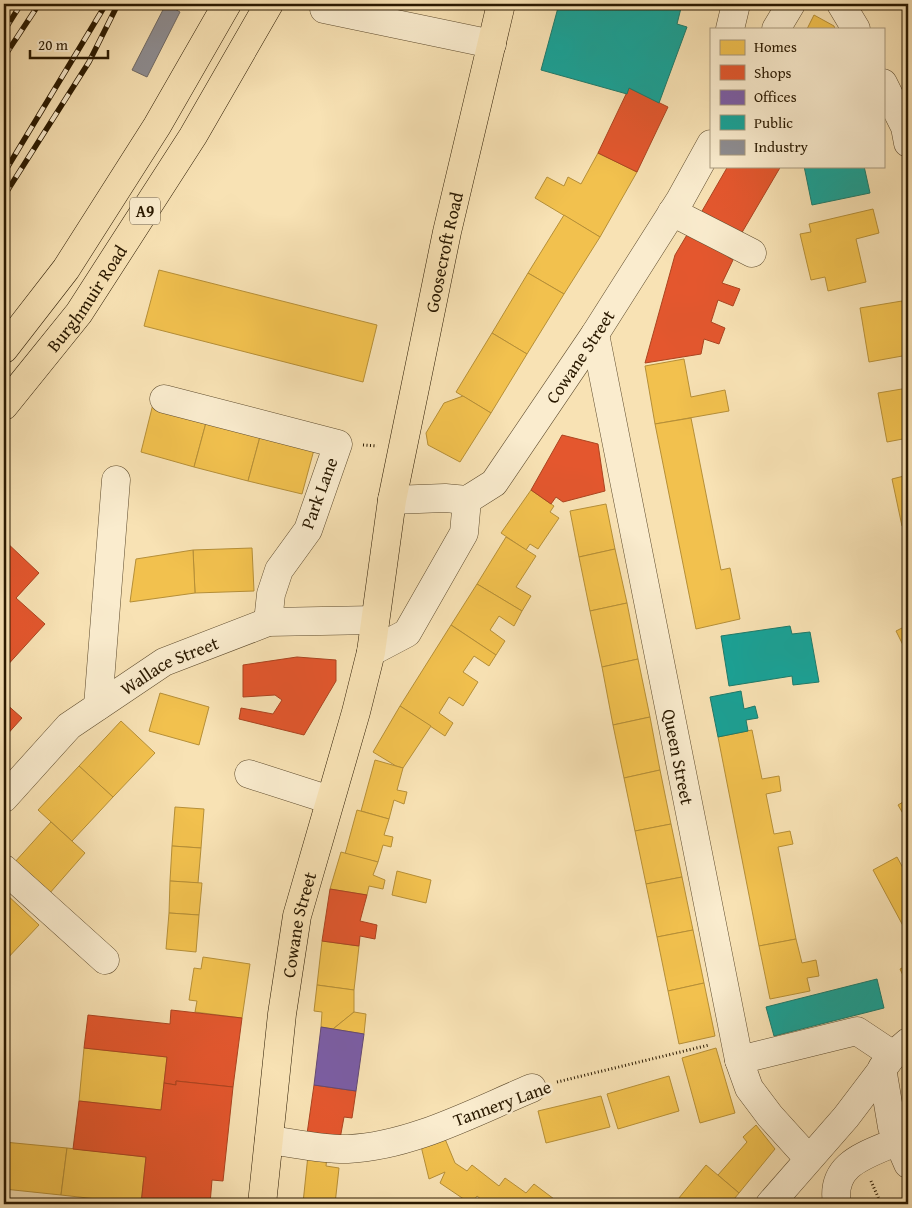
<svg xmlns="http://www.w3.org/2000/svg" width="912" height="1208" font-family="'Gentium Book Plus',serif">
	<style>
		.homes { fill: #f2c14e; stroke: #b68f37 }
		.shops { fill: #e4572e; stroke: #ac4420 }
		.offices { fill: #7b5ea7; stroke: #634975 }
		.public { fill: #17a398; stroke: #1d7a6a }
		.industry { fill: #8d8d92; stroke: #6f6a66 }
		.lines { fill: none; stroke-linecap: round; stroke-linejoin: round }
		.minor-casing { stroke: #5e4b2d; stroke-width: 29 }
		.major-casing { stroke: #2a1900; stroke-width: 29 }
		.path { stroke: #2a1900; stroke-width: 3; stroke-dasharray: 1 2.5; stroke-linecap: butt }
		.minor { stroke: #faecce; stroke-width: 28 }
		.major { stroke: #f8e2b4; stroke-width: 28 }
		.rail-casing { stroke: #2a1900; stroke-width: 5.5 }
		.rail { stroke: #faecce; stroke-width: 4; stroke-dasharray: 11; stroke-linecap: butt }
		.labels { text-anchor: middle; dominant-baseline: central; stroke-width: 5; stroke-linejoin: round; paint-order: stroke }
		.shield { fill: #faecce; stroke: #68583e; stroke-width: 1 }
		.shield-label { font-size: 16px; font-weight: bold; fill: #2a1900 }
		.street-label { font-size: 18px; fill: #2a1900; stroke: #faecce }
	</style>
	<rect width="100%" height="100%" fill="#f8e2b4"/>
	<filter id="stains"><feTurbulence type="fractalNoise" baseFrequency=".004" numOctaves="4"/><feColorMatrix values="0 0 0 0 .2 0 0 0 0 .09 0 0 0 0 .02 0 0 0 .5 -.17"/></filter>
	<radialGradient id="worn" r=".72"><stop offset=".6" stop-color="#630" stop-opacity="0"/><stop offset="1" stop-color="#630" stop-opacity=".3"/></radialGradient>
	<g class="homes">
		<path d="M814,15L834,26L835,29H807Z"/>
		<path d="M598,153L637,172L600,237L535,198L547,177L564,186L568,177L581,184Z"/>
		<path d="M873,209L879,233L856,239L866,282L828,291L825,277L811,280L800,234L811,232L809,224Z"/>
		<path d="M564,215L600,237L564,294L528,273Z"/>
		<path d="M159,270L377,325L363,382L144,326Z"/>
		<path d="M528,273L564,294L527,354L492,333Z"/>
		<path d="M902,301L908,335V355L869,362L860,308Z"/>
		<path d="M492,333L527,354L491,413L456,392Z"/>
		<path d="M684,359L691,397L725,390L729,411L655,424L645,366Z"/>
		<path d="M908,388V438L887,442L878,393Z"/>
		<path d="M463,396L491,413L460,462L428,445L426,433L444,403Z"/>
		<path d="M153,404L207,419L194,467L141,452Z"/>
		<path d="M691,418L721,570L730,568L740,619L696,629L655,424Z"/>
		<path d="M207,419L261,433L248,481L194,467Z"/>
		<path d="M261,433L315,446L302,494L248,481Z"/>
		<path d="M908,475V525L902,526L892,479Z"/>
		<path d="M531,490L554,506L550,512L559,518L538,549L530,544L526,550L501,533Z"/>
		<path d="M606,504L615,549L579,557L570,511Z"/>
		<path d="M506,537L536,556L516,587L531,596L522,611L477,584Z"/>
		<path d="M252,548L254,591L195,593L193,550Z"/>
		<path d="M615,549L627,603L590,611L579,557Z"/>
		<path d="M193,550L195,593L130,602L136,559Z"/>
		<path d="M477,584L522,611L514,626L499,616L490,630L505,641L496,655L451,625Z"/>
		<path d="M627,603L638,659L602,667L590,611Z"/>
		<path d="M451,625L496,655L489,666L474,656L463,672L478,682L463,706L449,697L439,713L453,723L445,736L400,706Z"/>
		<path d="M908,625V655L896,631Z"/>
		<path d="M638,659L650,717L613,725L602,667Z"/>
		<path d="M160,693L209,707L199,745L149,731Z"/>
		<path d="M400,706L431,726L403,768L396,766L373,752Z"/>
		<path d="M650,717L660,770L624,778L613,725Z"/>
		<path d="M121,721L155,753L113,797L79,766Z"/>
		<path d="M752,730L762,779L779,776L781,791L766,794L774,834L790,831L793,844L778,847L796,939L759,946L718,737Z"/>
		<path d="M375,760L403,768L397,790L407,792L404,804L394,800L389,819L361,811Z"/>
		<path d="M79,766L113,797L72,841L38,810Z"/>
		<path d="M660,770L671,824L635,831L624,778Z"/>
		<path d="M908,799V822L898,805Z"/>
		<path d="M175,807L204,809L201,848L172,846Z"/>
		<path d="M357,810L389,819L384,835L393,837L391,847L383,845L378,862L345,854Z"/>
		<path d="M51,822L85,853L49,894L14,863Z"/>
		<path d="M671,824L682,877L646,884L635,831Z"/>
		<path d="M172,846L201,848L198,883L170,881Z"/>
		<path d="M341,852L378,862L373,875L385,880L383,889L369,886L367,895L330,889Z"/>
		<path d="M897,857L908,877V935L873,870Z"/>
		<path d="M397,871L431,880L426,903L392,895Z"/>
		<path d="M682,877L693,930L657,937L646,884Z"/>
		<path d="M170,881L202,883L199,915L169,913Z"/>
		<path d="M4,892L39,925L4,962Z"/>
		<path d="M169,913L199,915L196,952L166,949Z"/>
		<path d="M693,930L704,983L668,991L657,937Z"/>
		<path d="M796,939L802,963L816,960L819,976L807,978L810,991L770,999L759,946Z"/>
		<path d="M322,941L359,946L354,990L317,985Z"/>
		<path d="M203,957L250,964L242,1018L195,1012L197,1001L189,1000L194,968L201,969Z"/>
		<path d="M908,965V986L900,969Z"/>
		<path d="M704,983L715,1036L679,1044L668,991Z"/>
		<path d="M317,985L354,990V1012L333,1029L321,1027L322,1012L314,1011Z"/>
		<path d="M354,1012L366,1014L364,1034L333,1029Z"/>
		<path d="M84,1048L167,1057L161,1110L79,1101Z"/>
		<path d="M716,1048L735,1113L700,1123L682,1058Z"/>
		<path d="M669,1076L679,1111L618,1129L607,1094Z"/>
		<path d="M601,1096L610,1127L546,1143L538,1111Z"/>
		<path d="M756,1125L775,1149L739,1193L718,1175L747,1142L743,1137Z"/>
		<path d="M443,1134L455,1163L467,1171L472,1165L499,1186L505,1178L526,1193L534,1184L558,1202L556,1204H518L515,1202L513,1204H487L477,1196L471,1204L440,1183L445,1172L429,1179L420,1142Z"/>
		<path d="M4,1142L67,1148L61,1195L4,1189Z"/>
		<path d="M67,1148L146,1157L141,1204L61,1195Z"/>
		<path d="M308,1155L327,1157L326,1166L339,1168L335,1204L303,1203Z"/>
		<path d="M706,1165L739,1193L730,1204H674Z"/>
	</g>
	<g class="shops">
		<path d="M629,88L668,107L637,172L598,153Z"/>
		<path d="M728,166H781L737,241L698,218Z"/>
		<path d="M691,228L734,247L728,257L733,260L722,283L740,289L733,306L718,300L711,322L725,328L719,344L704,339L701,354L645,363L675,255Z"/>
		<path d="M562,435L598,444L605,491L563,502L556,497L551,504L531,490Z"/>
		<path d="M4,540L39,573L16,598L45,624L4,669Z"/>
		<path d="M297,657L336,660V681L304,735L239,719L241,708L273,714L282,700L275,695L243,697V665Z"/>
		<path d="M4,702L22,718L4,738Z"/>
		<path d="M330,889L367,895L360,921L377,925L375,939L360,936L359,946L322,941Z"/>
		<path d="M171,1010L242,1018L233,1087L176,1081V1085L164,1083L167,1057L84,1048L88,1015L170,1024Z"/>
		<path d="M176,1081L233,1087L223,1181L212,1180L210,1204H141L146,1157L73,1149L79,1101L161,1110L164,1083L176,1085Z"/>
		<path d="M314,1085L356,1091L352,1118L344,1117L340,1139L307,1134Z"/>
	</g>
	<path class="offices" d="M321,1027L364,1034L356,1091L314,1085Z"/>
	<g class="public">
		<path d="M559,4H682L677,24L687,27L659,103L629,88L627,94L541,70Z"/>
		<path d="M804,166H864L870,193L812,205Z"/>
		<path d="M790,626L792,634L810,632L819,682L793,685L792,676L729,686L721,636Z"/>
		<path d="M741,691L744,709L755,706L758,718L746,720L748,731L718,737L710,697Z"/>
		<path d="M877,979L884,1008L774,1036L766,1007Z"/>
	</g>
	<path class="industry" d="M166,4L180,12L147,77L132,70Z"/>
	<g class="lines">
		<defs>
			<g id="minor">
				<path d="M841,4L856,29"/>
				<path d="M324,9L492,44"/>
				<path d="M730,29L736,4"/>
				<path d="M776,29L791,4"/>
				<path d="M883,83L905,127L908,143"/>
				<path d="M672,212L752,253"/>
				<path id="s1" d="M595,334L739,1060L749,1088L770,1116L808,1158"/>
				<path d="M164,399L338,444L308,530L279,570L271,594L268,622"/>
				<path id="s2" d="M392,500L445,498L467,500L494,483L595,334L680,200L711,144"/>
				<path d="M371,652L407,633L464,533L467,500"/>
				<path d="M98,706L116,480"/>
				<path d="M249,774L330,800"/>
				<path id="s3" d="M4,798L69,726L164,662L268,622L375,620"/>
				<path d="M4,869L105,960"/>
				<path d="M739,1060L857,1031L893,1055"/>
				<path d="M882,1068L892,1127L908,1164"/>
				<path d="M269,1140C294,1143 323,1150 348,1149C412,1146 474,1112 532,1088"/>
				<path d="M770,1204L846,1117L893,1055L908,1042"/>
				<path d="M837,1204C830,1163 867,1155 898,1141"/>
			</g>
			<g id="major">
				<path d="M4,349L66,269L157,126L227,4"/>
				<path id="s4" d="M4,406L79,313L193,136L269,4"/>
				<path id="s5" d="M262,1204L282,1014L297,916L356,712L371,652L392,500L447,232L501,4"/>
			</g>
		</defs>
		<use href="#minor" class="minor-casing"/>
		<use href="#major" class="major-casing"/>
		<g class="path">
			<path d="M363,445L377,446"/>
			<path d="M557,1082L709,1045"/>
			<path d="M871,1181L881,1204"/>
		</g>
		<use href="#minor" class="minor"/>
		<use href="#major" class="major"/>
		<defs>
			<g id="rail">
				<path d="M4,31L21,4"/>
				<path d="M4,57L39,4"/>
				<path d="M4,173L106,4"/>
				<path d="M4,196L89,62L118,4"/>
			</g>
		</defs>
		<use href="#rail" class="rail-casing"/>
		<use href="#rail" class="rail"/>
	</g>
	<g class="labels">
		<rect class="shield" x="130" y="197.5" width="30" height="27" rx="4"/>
		<g class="shield-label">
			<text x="145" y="211">A9</text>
		</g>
		<g class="street-label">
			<text stroke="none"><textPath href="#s5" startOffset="971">Goosecroft Road</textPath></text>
			<text stroke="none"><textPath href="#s4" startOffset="136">Burghmuir Road</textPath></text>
			<text stroke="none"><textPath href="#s2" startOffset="260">Cowane Street</textPath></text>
			<text transform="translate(319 493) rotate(-70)">Park Lane</text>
			<text stroke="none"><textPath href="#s3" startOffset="215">Wallace Street</textPath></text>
			<text stroke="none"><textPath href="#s1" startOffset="431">Queen Street</textPath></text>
			<text stroke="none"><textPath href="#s5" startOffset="282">Cowane Street</textPath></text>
			<text transform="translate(502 1103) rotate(-20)">Tannery Lane</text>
		</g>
	</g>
	<rect width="912" height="1208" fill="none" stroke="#f8e2b4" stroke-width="20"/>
	<rect x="5" y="5" width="902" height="1198" fill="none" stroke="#2a1900" stroke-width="2.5"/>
	<rect x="10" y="10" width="892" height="1188" fill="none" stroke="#2a1900"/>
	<rect x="710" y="28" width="175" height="140" fill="#faecce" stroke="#a7987c"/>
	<rect x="720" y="40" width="25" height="15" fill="#f2c14e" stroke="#a7987c"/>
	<text x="754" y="52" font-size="15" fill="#2a1900">Homes</text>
	<rect x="720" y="65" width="25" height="15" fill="#e4572e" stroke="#a7987c"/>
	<text x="754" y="78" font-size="15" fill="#2a1900">Shops</text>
	<rect x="720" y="90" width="25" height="15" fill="#7b5ea7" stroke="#a7987c"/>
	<text x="754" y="102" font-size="15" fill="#2a1900">Offices</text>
	<rect x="720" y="115" width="25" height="15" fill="#17a398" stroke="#a7987c"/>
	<text x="754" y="128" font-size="15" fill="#2a1900">Public</text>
	<rect x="720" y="140" width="25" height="15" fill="#8d8d92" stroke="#a7987c"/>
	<text x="754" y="152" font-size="15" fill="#2a1900">Industry</text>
	<path d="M30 50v8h78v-8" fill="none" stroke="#2a1900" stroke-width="2.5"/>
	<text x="38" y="50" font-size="15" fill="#2a1900" stroke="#faecce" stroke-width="4" paint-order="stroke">20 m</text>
	<rect width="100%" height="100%" filter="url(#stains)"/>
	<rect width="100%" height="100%" fill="url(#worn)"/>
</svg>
